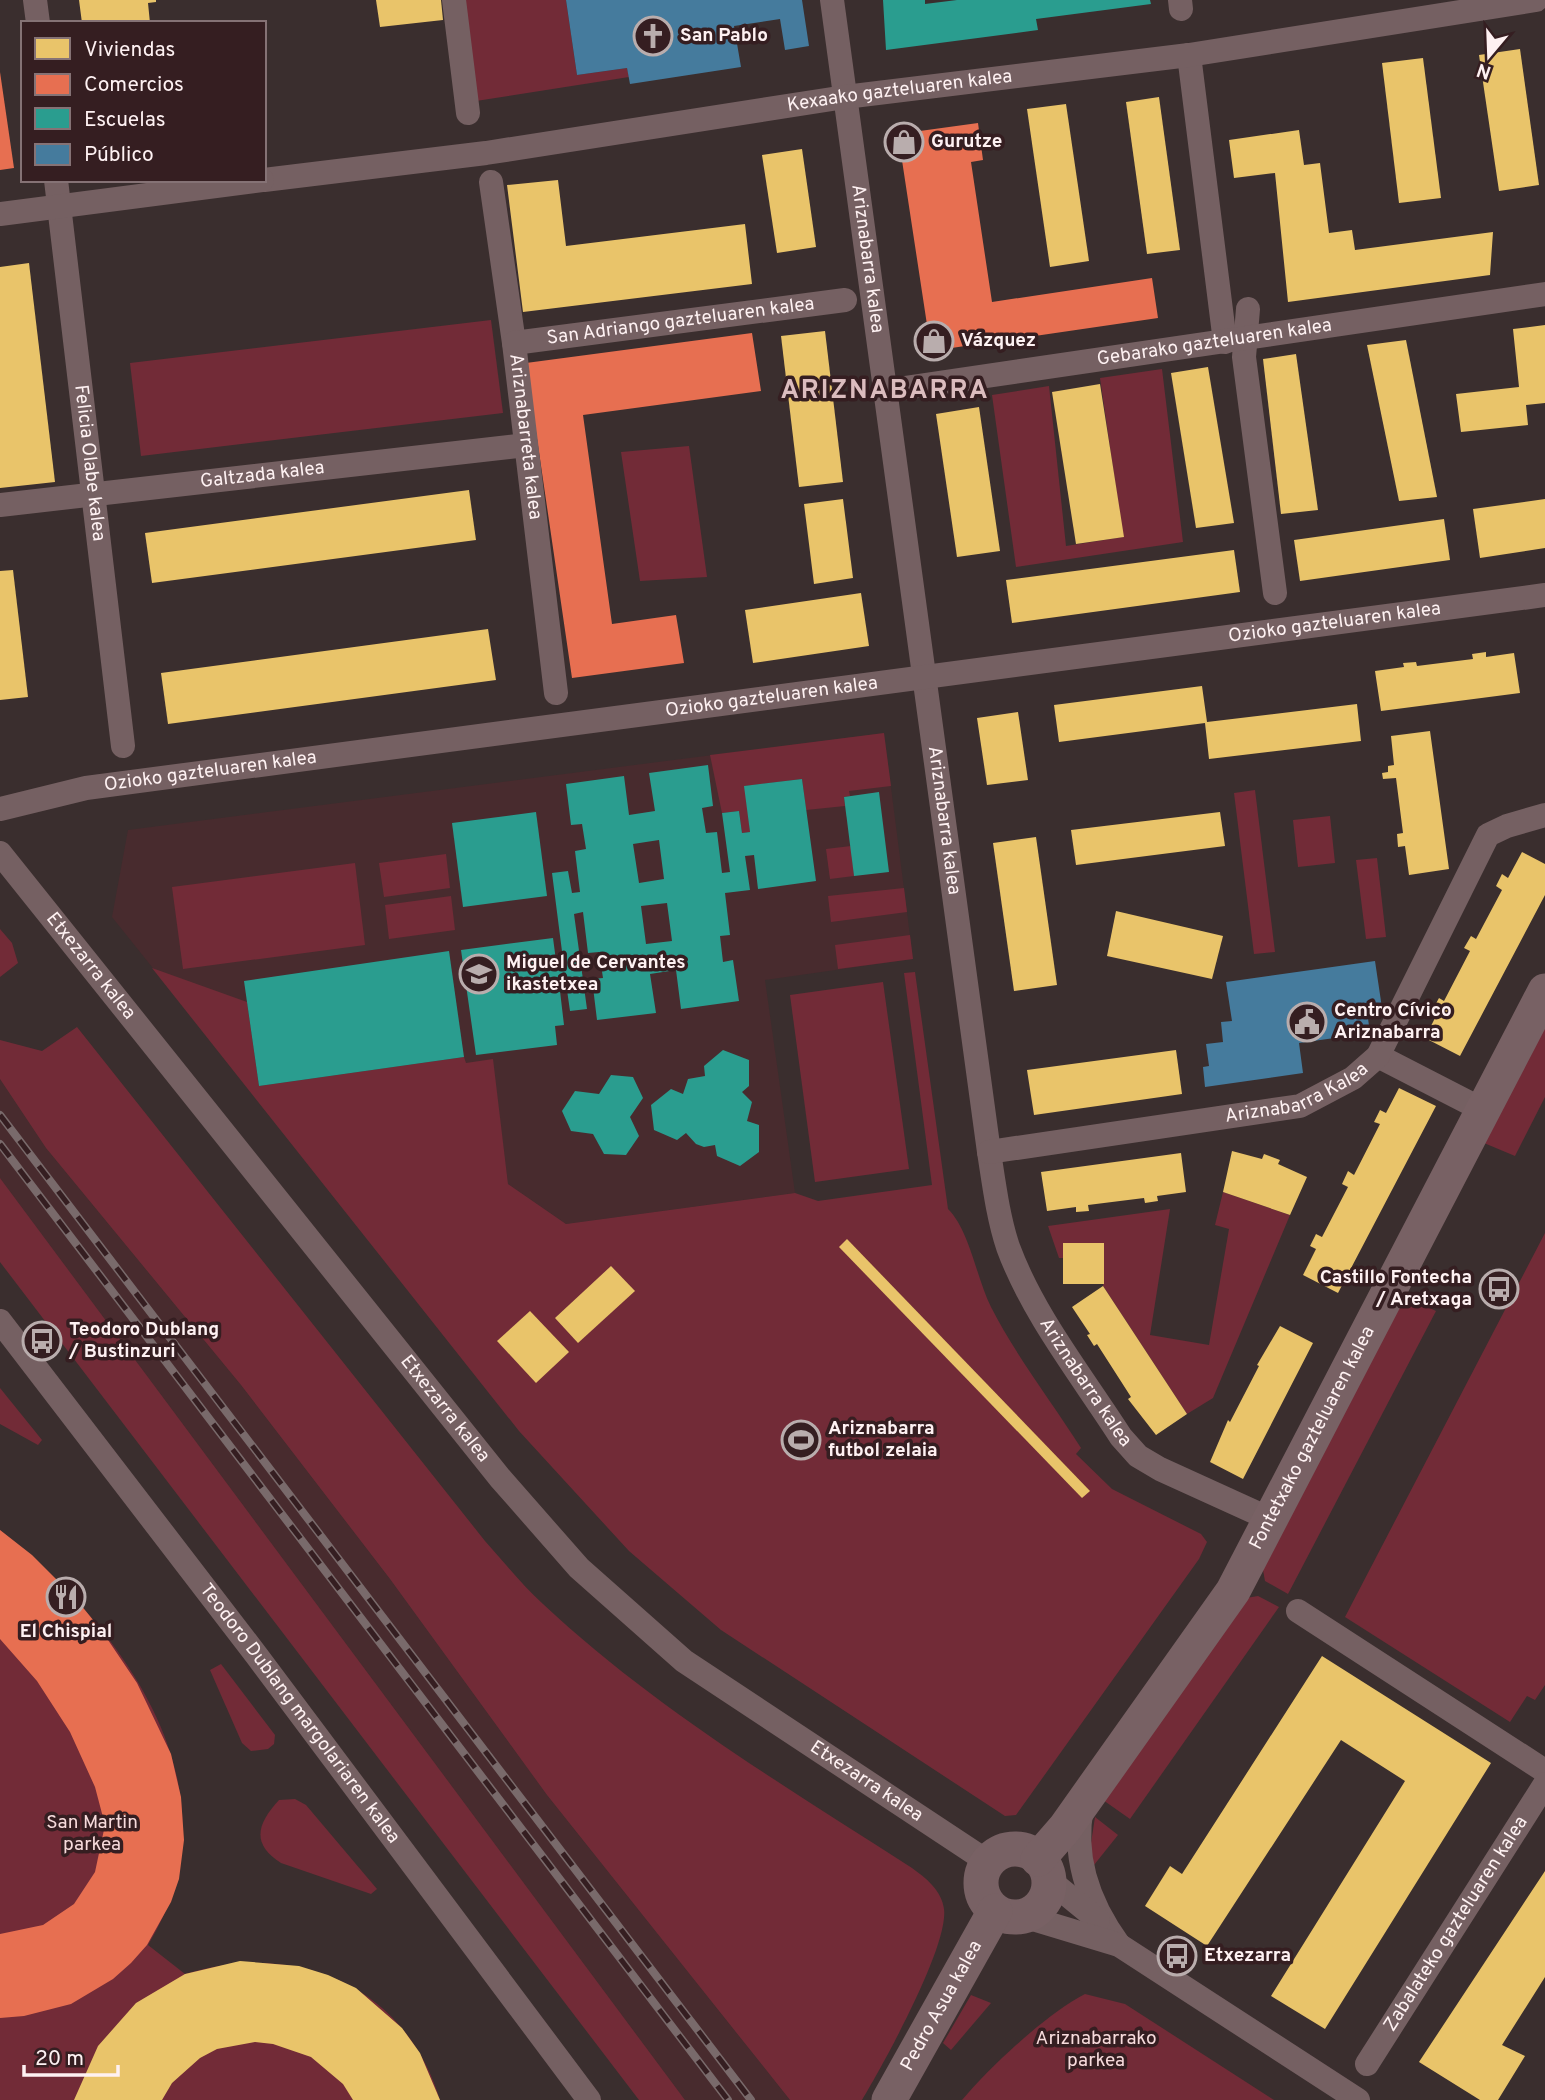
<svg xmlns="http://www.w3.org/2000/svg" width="1545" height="2100" font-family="Overpass,sans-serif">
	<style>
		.built { fill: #482b2e }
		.green { fill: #722b37 }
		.homes { fill: #e9c46a }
		.shops { fill: #e76f51 }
		.schools { fill: #2a9d8f; fill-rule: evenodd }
		.public { fill: #457b9d }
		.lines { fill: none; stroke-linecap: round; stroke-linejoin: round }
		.street { stroke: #756062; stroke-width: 24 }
		.secondary { stroke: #786164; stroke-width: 35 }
		.rail-casing { stroke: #796a6b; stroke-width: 8 }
		.rail { stroke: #351e21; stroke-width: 5; stroke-dasharray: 16; stroke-linecap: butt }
		.labels { text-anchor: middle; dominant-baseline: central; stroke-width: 7; stroke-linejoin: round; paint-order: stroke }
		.poi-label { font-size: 19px; font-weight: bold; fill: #fef1f2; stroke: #351e21; text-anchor: start }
		.street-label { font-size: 19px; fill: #fef1f2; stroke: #351e21 }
		.park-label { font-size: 19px; fill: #f7dbdc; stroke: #351e21 }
		.district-label { font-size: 26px; font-weight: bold; letter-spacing: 2px; fill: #dbbcbe; stroke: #351e21 }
	</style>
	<rect width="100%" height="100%" fill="#3a2e2e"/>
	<g class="built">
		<path d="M884,733L913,959L765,980L795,1193L566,1224L508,1184L494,1074L263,1106L112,917L128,830Z"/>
		<path d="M0,1079L46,1148L241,1385L390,1579L547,1795L790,2100H685L0,1178Z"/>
	</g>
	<g class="green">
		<path d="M461,0H566L577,75L627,68L629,77L476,101Z"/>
		<path d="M491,320L503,413L141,456L130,363Z"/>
		<path d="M1162,369L1183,542L1016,567L992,395L1049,386L1066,546L1123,537L1100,378Z"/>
		<path d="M689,446L707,577L640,581L621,452Z"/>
		<path d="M884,733L891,786L849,791L850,796L844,797L845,806L806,810L802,779L745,786L750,832L742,833L739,811L722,813L710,755Z"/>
		<path d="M1255,790L1275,952L1254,954L1234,793Z"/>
		<path d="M1330,816L1335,863L1298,867L1293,820Z"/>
		<path d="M851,846L854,876L830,879L826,849Z"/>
		<path d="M446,854L450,888L384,897L379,863Z"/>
		<path d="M1377,858L1386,937L1366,939L1356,860Z"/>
		<path d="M355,863L365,945L183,969L172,887Z"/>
		<path d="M904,888L907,912L831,922L828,896Z"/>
		<path d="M451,896L455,930L389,939L385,905Z"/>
		<path d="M0,929L12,943L18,963L0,977Z"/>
		<path d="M910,935L913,959L838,969L835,945Z"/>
		<path d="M152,968L247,1002L259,1086L464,1057L466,1063L493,1059L508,1184L566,1224L795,1193L818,1201L932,1185L904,973L915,972L948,1209C970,1231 976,1277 991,1307C1016,1356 1052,1402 1081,1448L1076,1454L1112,1489L1201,1534L1207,1542L1199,1559L1016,1815L1005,1816L721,1630L629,1551L519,1431Z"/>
		<path d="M883,982L909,1169L815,1182L790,995Z"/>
		<path d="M77,1027L485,1541C504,1562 522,1585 543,1604C654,1708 785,1786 912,1868C926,1878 942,1891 944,1909C949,1946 883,2065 862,2100H790L547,1795L390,1579L241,1385L46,1148L0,1079V1040L42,1051Z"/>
		<path d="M1545,1027V1097L1515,1156L1484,1143Z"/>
		<path d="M0,1178L685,2100H639L0,1262Z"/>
		<path d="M1223,1192L1290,1215L1213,1398L1187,1414L1103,1286L1104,1243H1063V1258H1059L1048,1226L1170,1209L1150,1335L1209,1345L1229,1229L1215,1225Z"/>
		<path d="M1545,1233V1685L1535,1700L1527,1696L1510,1722L1345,1617Z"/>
		<path d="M1405,1296L1436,1311L1288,1594L1265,1581L1263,1570Z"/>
		<path d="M0,1388L42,1440L38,1445L0,1424Z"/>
		<path d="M0,1530C122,1627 244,1789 148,1945L185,1974C296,1940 405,1985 440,2100H0Z"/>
		<path d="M1258,1596L1279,1607L1130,1819L1103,1800L1246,1598Z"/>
		<path d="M221,1664L275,1735L274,1744L268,1749L251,1751L242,1743L210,1670Z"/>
		<path d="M295,1799L306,1805L377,1889L371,1894L281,1863C250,1843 258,1823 279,1800Z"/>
		<path d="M1095,1817L1118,1835L1094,1865L1089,1856Z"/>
		<path d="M1085,1994L1125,2004L1274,2100H962C990,2067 1046,2014 1085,1994Z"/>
		<path d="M971,1995L991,2003L951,2050L943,2043Z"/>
	</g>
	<g class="homes">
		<path d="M79,0H156V2L148,3L150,23H82Z"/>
		<path d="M376,0H441L443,20L380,27Z"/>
		<path d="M1520,49L1539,185L1499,191L1479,55Z"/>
		<path d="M1423,58L1441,198L1399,203L1382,63Z"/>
		<path d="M1159,97L1180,250L1147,254L1126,102Z"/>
		<path d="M1066,104L1089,261L1050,267L1027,109Z"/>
		<path d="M1299,130L1304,165L1320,163L1329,233L1352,230L1355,250L1493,232L1490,275L1288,302L1275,173L1234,178L1229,140Z"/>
		<path d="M802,149L816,247L777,253L762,155Z"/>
		<path d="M558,180L566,246L745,224L752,284L523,312L507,185Z"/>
		<path d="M29,263L55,482L0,488V267Z"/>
		<path d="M1545,325V403L1526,405L1528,425L1461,432L1456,394L1519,387L1513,329Z"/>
		<path d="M825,331L843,482L799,487L781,336Z"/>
		<path d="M1406,340L1437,497L1399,501L1367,345Z"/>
		<path d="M1296,354L1318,510L1281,514L1263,359Z"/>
		<path d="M1208,367L1234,523L1196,528L1171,373Z"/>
		<path d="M1100,384L1124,537L1076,544L1052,392Z"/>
		<path d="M979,407L1000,551L957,557L936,414Z"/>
		<path d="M469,490L476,540L152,583L145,533Z"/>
		<path d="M843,499L853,578L814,584L804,504Z"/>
		<path d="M1545,499V548L1480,558L1473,509Z"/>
		<path d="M1444,519L1450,560L1300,581L1294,540Z"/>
		<path d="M1234,550L1240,592L1012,623L1006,580Z"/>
		<path d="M13,570L28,697L0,700V571Z"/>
		<path d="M861,593L869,646L753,663L745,610Z"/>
		<path d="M488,629L496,680L168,724L161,673Z"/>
		<path d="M1486,652V657L1514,653L1520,693L1381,711L1375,671L1404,667L1403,663L1416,662L1417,666L1473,659L1472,654Z"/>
		<path d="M1202,686L1207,722L1357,704L1361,741L1209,759L1205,723L1059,742L1054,705Z"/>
		<path d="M1018,712L1028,780L987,785L977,718Z"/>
		<path d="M1430,731L1449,869L1409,875L1405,846L1398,847L1397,834L1403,833L1396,778L1383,779L1382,773L1388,772V766L1394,765L1391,736Z"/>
		<path d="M1220,812L1225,846L1076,865L1071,830Z"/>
		<path d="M1036,837L1057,985L1014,991L993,843Z"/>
		<path d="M1522,852L1545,864V895L1460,1056L1425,1038L1438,1012L1433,1009L1439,998L1444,1001L1470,951L1464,948L1471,936L1476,939L1502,890L1496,886L1502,874L1508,878Z"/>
		<path d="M1116,911L1223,936L1212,979L1107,956Z"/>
		<path d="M1176,1050L1182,1094L1034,1115L1027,1070Z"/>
		<path d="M1399,1088L1436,1106L1338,1293L1303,1275L1316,1249L1310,1246L1316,1234L1322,1237L1348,1187L1342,1184L1348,1171L1354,1175L1380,1124L1374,1122L1380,1110L1386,1113Z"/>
		<path d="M1232,1151L1262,1159L1264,1154L1280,1160L1278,1164L1307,1177L1290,1215L1223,1192Z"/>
		<path d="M1181,1153L1186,1192L1157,1196L1158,1201L1145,1203L1144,1198L1088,1205L1089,1211L1076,1212V1207L1047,1211L1041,1172Z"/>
		<path d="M847,1239L1090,1491L1082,1498L839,1247Z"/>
		<rect x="1063" y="1243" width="41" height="41"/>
		<path d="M611,1266L635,1291L578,1343L555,1318Z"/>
		<path d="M1103,1286L1187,1414L1156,1435L1128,1399L1131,1397L1097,1344L1094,1346L1087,1335L1090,1334L1072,1307Z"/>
		<path d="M530,1311L569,1352L536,1383L497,1341Z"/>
		<path d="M1280,1326L1313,1343L1243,1479L1210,1462L1228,1420L1230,1422L1259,1366L1257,1365Z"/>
		<path d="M1322,1656L1491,1763L1325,2029L1271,1996L1405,1781L1341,1740L1207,1946L1145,1906L1170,1866L1182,1874Z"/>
		<path d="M1545,1871V1977L1502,2045L1525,2056L1498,2100H1480L1419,2062Z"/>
		<path d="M240,1961L299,1966L328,1975L356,1988L402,2028L420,2053L440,2100H353L343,2084L311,2057L273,2044L255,2042L217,2049L200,2058L172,2083L162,2100H74L98,2046L136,2003L185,1974Z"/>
	</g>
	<g class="shops">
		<path d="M0,72L14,168L0,170Z"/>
		<path d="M978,123L983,160L971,162L992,302L1152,278L1158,318L931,351L898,134Z"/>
		<path d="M752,333L761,391L583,415L612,624L676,615L684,663L572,678L526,363Z"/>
		<path d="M0,1530L32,1555L76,1599L102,1631L137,1683L171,1754L181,1797L184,1840L179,1879L171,1902L147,1945L131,1963L113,1979L71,2004L24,2016L0,2018V1934L43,1925L74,1904L95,1872L105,1825L95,1787L70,1732L37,1681L0,1639Z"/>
	</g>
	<g class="schools">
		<path d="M883,0H925V4L957,0H1150L1151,4L1036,19L1038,30L886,50Z"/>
		<path d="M708,765L713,806L702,808L706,833L717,832L722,873L730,872L722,813L739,811L742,833L750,832L744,786L802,779L816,881L758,889L754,855L745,856L750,890L725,893L730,935L720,936L723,962L733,960L739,1001L681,1009L676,970L650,974L656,1013L597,1020L592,979L603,978L599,952L588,953L583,912L574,914L587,1009L570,1011L567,990L560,991L564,1025L555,1026L557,1045L476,1055L461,950L553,938L557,968L564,967L552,873L568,871L572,893L580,892L575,851L586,849L582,824L571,825L566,784L624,776L629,815L655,811L649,773ZM659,840L664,879L639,883L633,844ZM667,903L672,941L646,944L641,906Z"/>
		<path d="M879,792L889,872L854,876L844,797Z"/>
		<path d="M536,812L547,896L463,907L452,823Z"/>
		<path d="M449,951L464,1057L259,1086L244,981Z"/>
		<path d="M723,1050L749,1060V1086L742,1092L752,1102L747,1121L759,1125V1152L740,1166L717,1156L715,1145L704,1147L696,1144L686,1133L677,1140L654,1130L651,1105L671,1089L683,1094L688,1079L705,1076L704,1066Z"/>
		<path d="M611,1075L633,1077L643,1098L630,1117L639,1136L626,1155L604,1154L593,1134L571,1131L562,1111L575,1091L599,1094Z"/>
	</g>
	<g class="public">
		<path d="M566,0H802L809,46L785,50L780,19L734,26L741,67L630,84L627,68L577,75Z"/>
		<path d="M1375,961L1382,1008L1367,1011L1370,1033L1299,1043L1303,1073L1205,1087L1203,1067L1209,1066L1206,1044L1223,1042L1221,1022L1232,1021L1226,982Z"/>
	</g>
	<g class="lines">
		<g class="street">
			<path d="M35,0L38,23"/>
			<path d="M454,0L468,113"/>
			<path id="s1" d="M832,0L989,1152C994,1184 998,1217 1008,1247C1033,1315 1082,1376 1121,1437L1138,1456L1160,1469L1272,1520"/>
			<path d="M1180,0L1181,9"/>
			<path d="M1189,55L1225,342"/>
			<path id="s2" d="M56,180L123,746"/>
			<path id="s3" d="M264,180L486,153L845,97L1189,55L1536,0"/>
			<path id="s4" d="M491,182L514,343L556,693"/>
			<path d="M0,214L262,180"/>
			<path d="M1248,309L1244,357L1275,593"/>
			<path id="s5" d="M514,343L845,300"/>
			<path id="s6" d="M884,391L1545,294"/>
			<path id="s7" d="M0,505L526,445"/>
			<path id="s8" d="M0,809L86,788L1545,595"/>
			<path id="s9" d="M0,853L500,1478L579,1568L684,1661L988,1862"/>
			<path d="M1378,1056L1483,1110"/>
			<path id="s10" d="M989,1152L1300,1106L1353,1078L1378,1056L1488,835L1507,826L1545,815"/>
			<path id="s11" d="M0,1321L257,1656L589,2100"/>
			<path d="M1298,1611L1545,1771"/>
			<path d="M1082,1807C1072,1858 1089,1904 1119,1945"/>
			<path d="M1048,1879L1098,1920"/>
			<path d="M1023,1916L1119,1945L1358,2100"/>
			<path id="s12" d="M1367,2064L1545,1784"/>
		</g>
		<g class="secondary">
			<circle cx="1015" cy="1883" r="34"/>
			<path id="s13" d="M1038,1859L1065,1828L1233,1591L1545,991"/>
			<path id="s14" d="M889,2100L995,1911"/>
		</g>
		<defs>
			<g id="rail">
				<path d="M0,1115L751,2100"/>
				<path d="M0,1144L728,2100"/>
			</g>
		</defs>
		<use href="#rail" class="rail-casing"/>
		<use href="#rail" class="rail"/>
	</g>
	<defs>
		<symbol id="church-ring" viewBox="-11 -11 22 22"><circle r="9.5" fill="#351e21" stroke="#b9adad" stroke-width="1.5"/><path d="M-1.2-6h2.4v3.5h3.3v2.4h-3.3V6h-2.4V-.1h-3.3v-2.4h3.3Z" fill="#b9adad"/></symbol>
		<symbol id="shop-ring" viewBox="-11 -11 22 22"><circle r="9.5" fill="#351e21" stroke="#b9adad" stroke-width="1.5"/><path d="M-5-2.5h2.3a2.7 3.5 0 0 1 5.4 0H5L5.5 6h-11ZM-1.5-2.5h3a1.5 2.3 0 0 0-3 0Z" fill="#b9adad"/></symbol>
		<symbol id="school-ring" viewBox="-11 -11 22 22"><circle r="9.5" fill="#351e21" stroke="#b9adad" stroke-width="1.5"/><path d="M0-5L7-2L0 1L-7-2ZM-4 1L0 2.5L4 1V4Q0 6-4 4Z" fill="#b9adad"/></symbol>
		<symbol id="civic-ring" viewBox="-11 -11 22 22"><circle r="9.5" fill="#351e21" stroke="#b9adad" stroke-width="1.5"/><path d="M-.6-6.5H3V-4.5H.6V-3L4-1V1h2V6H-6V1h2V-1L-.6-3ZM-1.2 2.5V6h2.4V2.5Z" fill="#b9adad"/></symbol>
		<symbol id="bus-ring" viewBox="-11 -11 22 22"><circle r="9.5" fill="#351e21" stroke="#b9adad" stroke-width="1.5"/><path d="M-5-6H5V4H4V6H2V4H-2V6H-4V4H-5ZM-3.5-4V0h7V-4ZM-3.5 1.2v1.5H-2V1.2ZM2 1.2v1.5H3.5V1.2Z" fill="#b9adad"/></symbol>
		<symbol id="stadium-ring" viewBox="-11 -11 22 22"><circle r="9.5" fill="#351e21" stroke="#b9adad" stroke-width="1.5"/><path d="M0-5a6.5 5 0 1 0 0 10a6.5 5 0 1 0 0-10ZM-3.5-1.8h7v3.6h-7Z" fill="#b9adad"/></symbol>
		<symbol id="restaurant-ring" viewBox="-11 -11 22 22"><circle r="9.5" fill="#351e21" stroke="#b9adad" stroke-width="1.5"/><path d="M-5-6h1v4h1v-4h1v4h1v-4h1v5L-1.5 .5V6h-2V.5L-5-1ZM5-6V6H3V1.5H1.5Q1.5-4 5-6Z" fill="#b9adad"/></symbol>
	</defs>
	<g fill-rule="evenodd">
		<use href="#church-ring" x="631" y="14" width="44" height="44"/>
		<use href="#shop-ring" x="882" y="120" width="44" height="44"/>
		<use href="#shop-ring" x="912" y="319" width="44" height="44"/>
		<use href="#school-ring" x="457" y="952" width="44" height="44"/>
		<use href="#civic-ring" x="1285" y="1000" width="44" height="44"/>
		<use href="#bus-ring" x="1477" y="1267" width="44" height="44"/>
		<use href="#bus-ring" x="20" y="1319" width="44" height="44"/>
		<use href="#stadium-ring" x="779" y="1418" width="44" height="44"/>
		<use href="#restaurant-ring" x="44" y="1575" width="44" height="44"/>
		<use href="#bus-ring" x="1155" y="1934" width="44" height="44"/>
	</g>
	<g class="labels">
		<g class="poi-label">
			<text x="680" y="36">San Pablo</text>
			<text x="931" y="142">Gurutze</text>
			<text x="961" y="341">Vázquez</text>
			<text x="506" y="963">Miguel de Cervantes<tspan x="506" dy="22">ikastetxea</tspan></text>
			<text x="1334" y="1011">Centro Cívico<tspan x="1334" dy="22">Ariznabarra</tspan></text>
			<text x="1472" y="1278" text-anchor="end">Castillo Fontecha<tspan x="1472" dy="22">/ Aretxaga</tspan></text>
			<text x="69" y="1330">Teodoro Dublang<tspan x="69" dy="22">/ Bustinzuri</tspan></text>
			<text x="828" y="1429">Ariznabarra<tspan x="828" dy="22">futbol zelaia</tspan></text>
			<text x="66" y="1632" text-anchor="middle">El Chispial</text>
			<text x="1204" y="1956">Etxezarra</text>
		</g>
		<g class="street-label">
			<text stroke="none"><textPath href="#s3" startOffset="642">Kexaako gazteluaren kalea</textPath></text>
			<text stroke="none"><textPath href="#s1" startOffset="261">Ariznabarra kalea</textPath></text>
			<text stroke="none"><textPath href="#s5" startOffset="168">San Adriango gazteluaren kalea</textPath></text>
			<text stroke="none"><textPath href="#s6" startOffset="334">Gebarako gazteluaren kalea</textPath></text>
			<text stroke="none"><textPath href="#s4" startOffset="257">Ariznabarreta kalea</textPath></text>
			<text stroke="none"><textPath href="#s2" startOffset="285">Felicia Olabe kalea</textPath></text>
			<text stroke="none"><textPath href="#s7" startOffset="264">Galtzada kalea</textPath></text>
			<text stroke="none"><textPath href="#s8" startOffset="1348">Ozioko gazteluaren kalea</textPath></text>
			<text stroke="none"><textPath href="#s8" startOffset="780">Ozioko gazteluaren kalea</textPath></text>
			<text stroke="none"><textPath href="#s8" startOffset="214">Ozioko gazteluaren kalea</textPath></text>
			<text stroke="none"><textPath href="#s1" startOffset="828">Ariznabarra kalea</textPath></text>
			<text stroke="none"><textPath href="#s9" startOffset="145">Etxezarra kalea</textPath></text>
			<text stroke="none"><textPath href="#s10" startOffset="315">Ariznabarra Kalea</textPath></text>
			<text stroke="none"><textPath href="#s1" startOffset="1416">Ariznabarra kalea</textPath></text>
			<text stroke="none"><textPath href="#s9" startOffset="712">Etxezarra kalea</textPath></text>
			<text stroke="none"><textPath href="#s13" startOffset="504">Fontetxako gazteluaren kalea</textPath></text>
			<text stroke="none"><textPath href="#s11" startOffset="494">Teodoro Dublang margolariaren kalea</textPath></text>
			<text stroke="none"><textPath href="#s9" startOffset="1279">Etxezarra kalea</textPath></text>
			<text stroke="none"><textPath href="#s12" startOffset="166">Zabalateko gazteluaren kalea</textPath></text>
			<text stroke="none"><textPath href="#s14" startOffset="108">Pedro Asua kalea</textPath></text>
		</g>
		<g class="park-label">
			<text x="92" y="1823">San Martin<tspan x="92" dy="22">parkea</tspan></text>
			<text x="1096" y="2039">Ariznabarrako<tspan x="1096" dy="22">parkea</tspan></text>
		</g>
		<g class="district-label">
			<text x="885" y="391">ARIZNABARRA</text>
		</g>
	</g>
	<rect x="21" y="21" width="245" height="161" fill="#351e21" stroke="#857275" stroke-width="2"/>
	<rect x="35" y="38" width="35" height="21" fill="#e9c46a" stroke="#857275" stroke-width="2"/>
	<text x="84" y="56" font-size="21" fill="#fef1f2">Viviendas</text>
	<rect x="35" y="74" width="35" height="21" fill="#e76f51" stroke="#857275" stroke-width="2"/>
	<text x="84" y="91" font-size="21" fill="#fef1f2">Comercios</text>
	<rect x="35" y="108" width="35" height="21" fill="#2a9d8f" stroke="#857275" stroke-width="2"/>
	<text x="84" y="126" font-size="21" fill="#fef1f2">Escuelas</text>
	<rect x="35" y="144" width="35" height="21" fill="#457b9d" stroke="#857275" stroke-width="2"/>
	<text x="84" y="161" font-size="21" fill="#fef1f2">Público</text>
	<g transform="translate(1489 56) rotate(199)" stroke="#351e21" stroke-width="5" paint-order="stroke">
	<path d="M0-5L12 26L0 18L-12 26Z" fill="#fef1f2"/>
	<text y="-10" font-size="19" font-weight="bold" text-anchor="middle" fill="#fef1f2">N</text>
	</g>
	<path d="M24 2065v10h94v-10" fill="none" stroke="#fef1f2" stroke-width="3.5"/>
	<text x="35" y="2065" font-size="21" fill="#fef1f2" stroke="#351e21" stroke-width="5" paint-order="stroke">20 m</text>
</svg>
